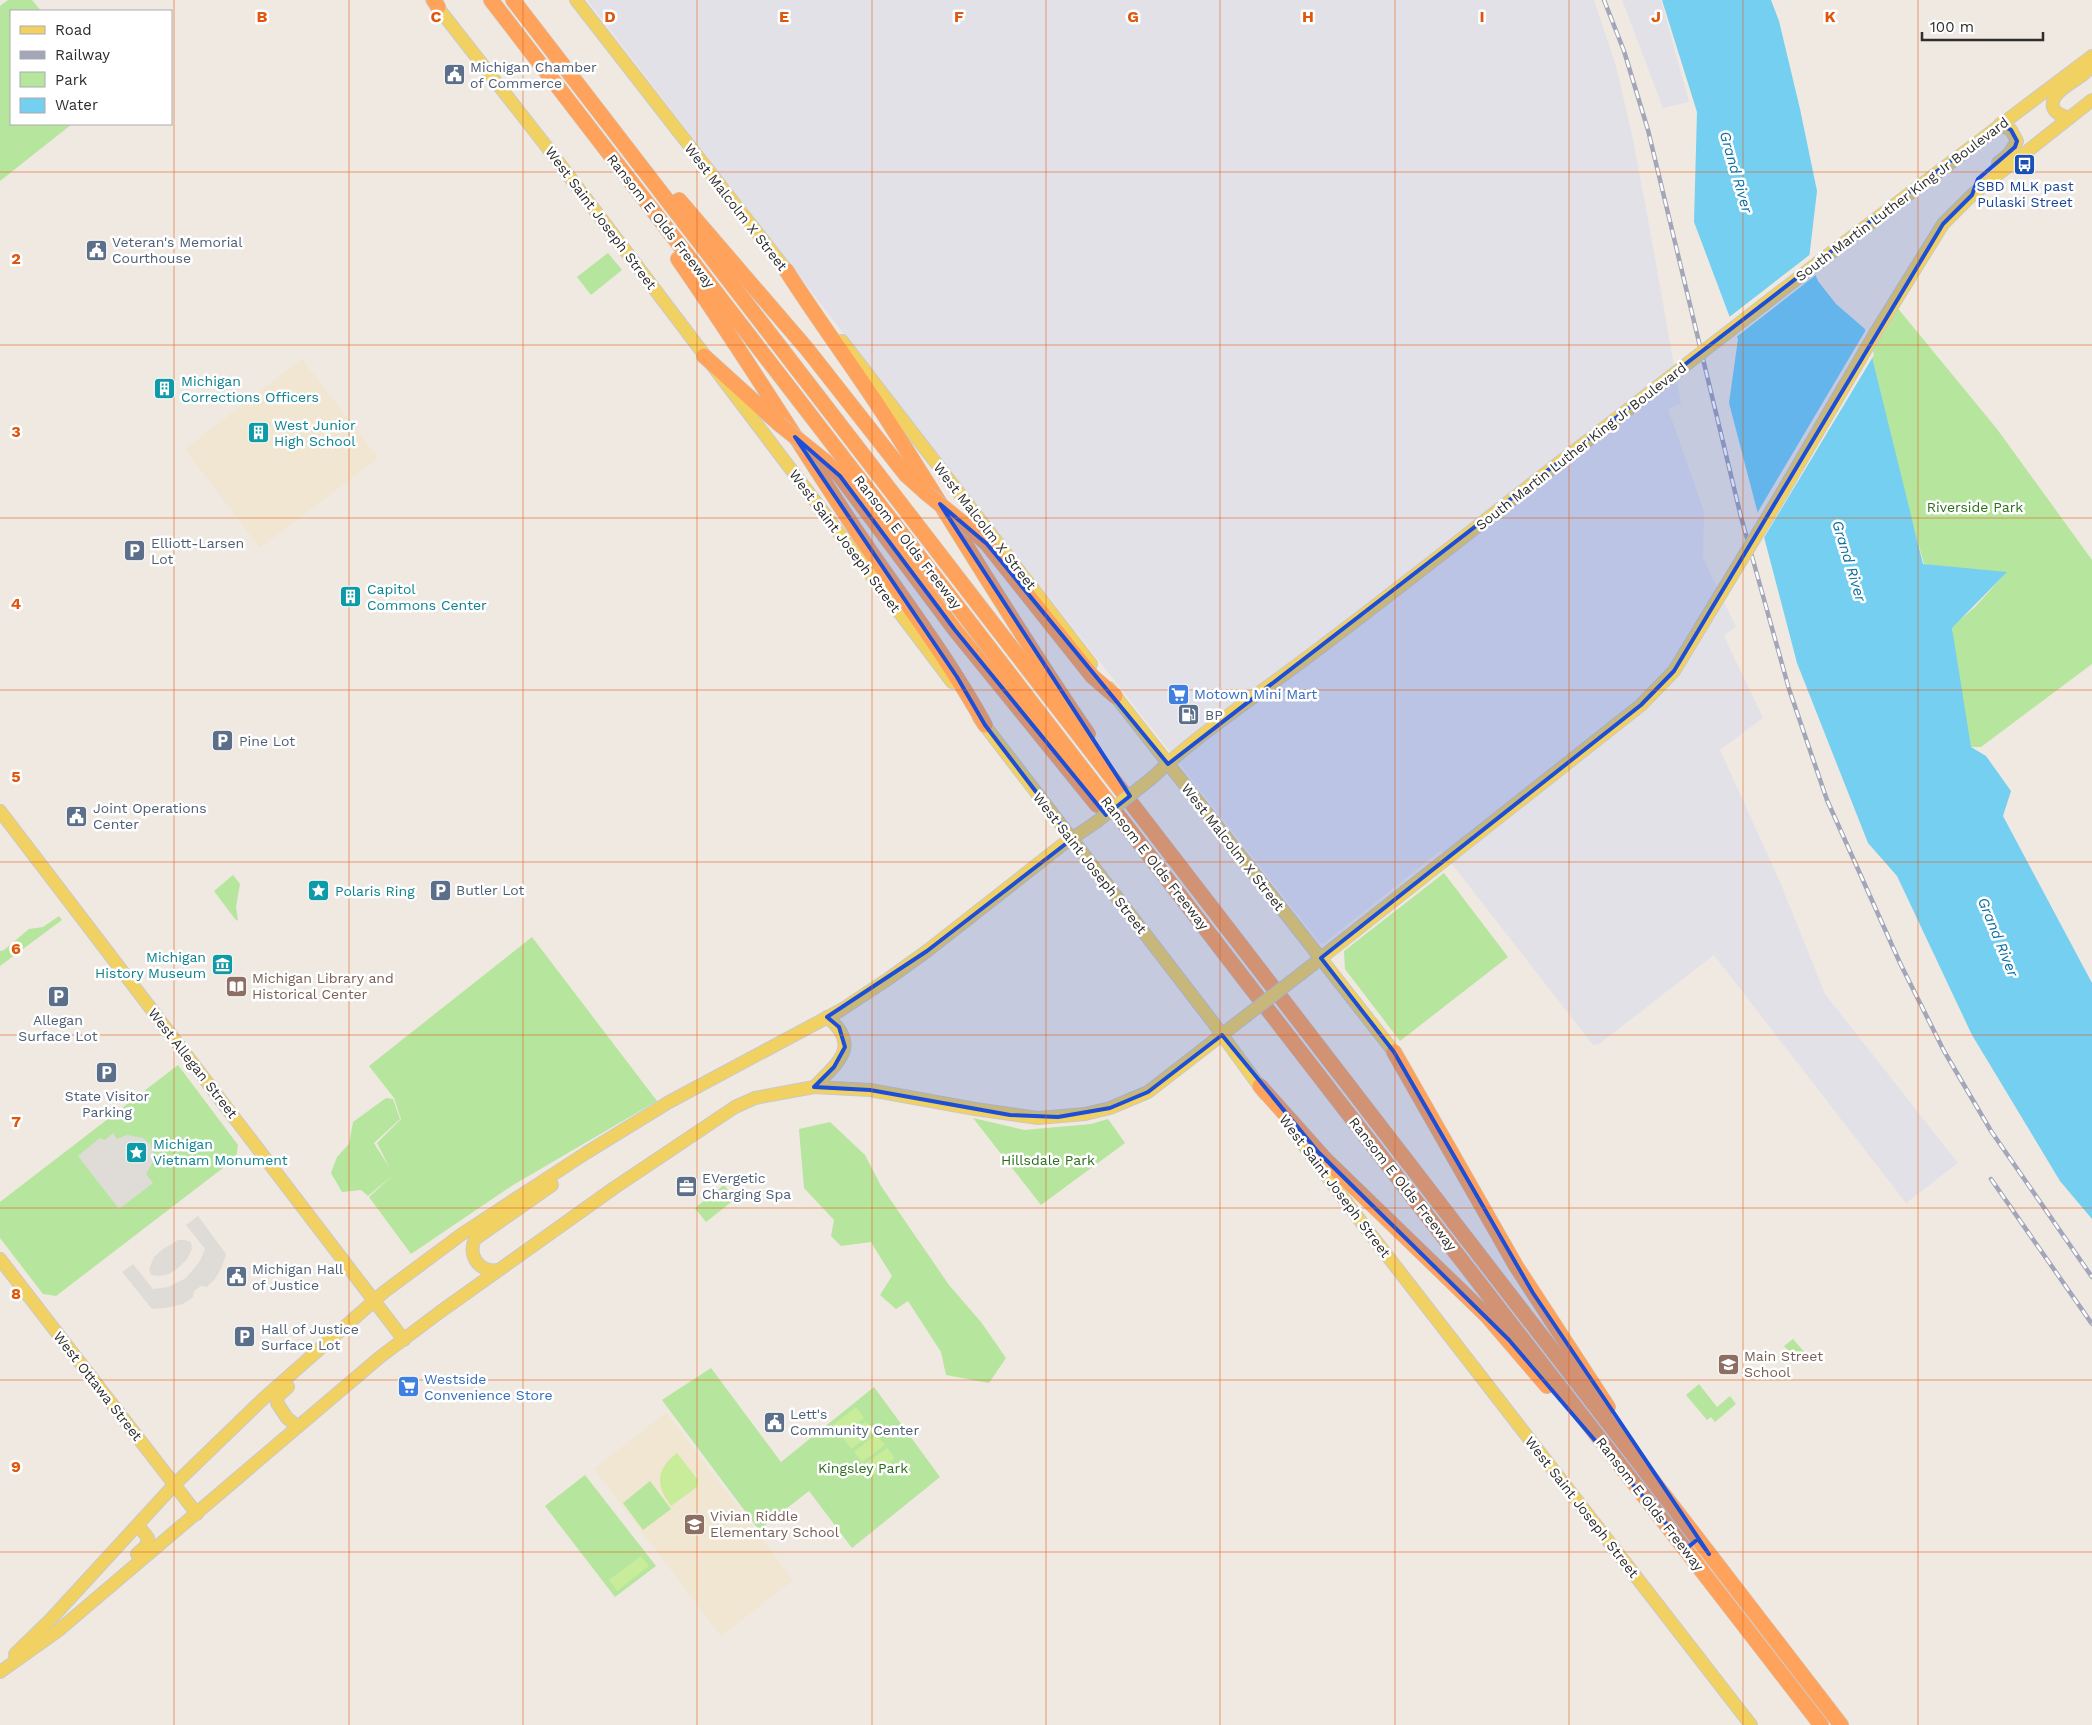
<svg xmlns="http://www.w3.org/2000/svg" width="2092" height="1725" font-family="'Work Sans',sans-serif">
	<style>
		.industrial { fill: #e3e1e8 }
		.education { fill: #f0e6d1 }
		.green { fill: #b6e59e }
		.pitch { fill: #c9ec9a }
		.plaza { fill: #dfdcd8 }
		.water { fill: #75cff0 }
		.pier { fill: #efe9e1 }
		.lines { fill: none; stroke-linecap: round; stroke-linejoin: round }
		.major-casing { stroke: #c9c9c9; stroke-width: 14 }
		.highway-casing { stroke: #c9c9c9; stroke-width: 16 }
		.major { stroke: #f2d163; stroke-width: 12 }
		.highway { stroke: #ffa35c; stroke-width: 15 }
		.rail-casing { stroke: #a3a6b8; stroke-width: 4.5 }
		.rail { stroke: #fff; stroke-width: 2.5; stroke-dasharray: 8; stroke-linecap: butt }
		.major-bridge-casing { stroke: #c9c9c9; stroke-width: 14; stroke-linecap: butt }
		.highway-bridge-casing { stroke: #c9c9c9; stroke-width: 16; stroke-linecap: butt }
		.major-bridge { stroke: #f2d163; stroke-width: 12 }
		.highway-bridge { stroke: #ffa35c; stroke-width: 15 }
		.marked { fill: #1d4ed8; fill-opacity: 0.2; stroke: #1d4ed8; stroke-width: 4; stroke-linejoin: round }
		.grid { fill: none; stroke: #df570e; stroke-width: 1; stroke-opacity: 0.55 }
		.labels { text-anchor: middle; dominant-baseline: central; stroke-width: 5; stroke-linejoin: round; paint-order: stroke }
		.service-label { font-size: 14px; fill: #4e5e75; stroke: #fff; text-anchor: start }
		.transit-label { font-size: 14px; fill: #164399; stroke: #fff }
		.street-label { font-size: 14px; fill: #2e2e2e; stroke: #fff }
		.culture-label { font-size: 14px; fill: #0d838f; stroke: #fff; text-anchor: start }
		.park-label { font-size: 14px; fill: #2c6e1b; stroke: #fff }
		.shop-label { font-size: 14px; fill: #366cbe; stroke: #fff; text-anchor: start }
		.education-label { font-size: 14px; fill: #785e54; stroke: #fff; text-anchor: start }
		.water-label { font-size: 15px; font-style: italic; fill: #0d6fa3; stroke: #fff }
		.grid-label { font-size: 16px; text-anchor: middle; font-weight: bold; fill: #df570e; stroke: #fff; stroke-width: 5; stroke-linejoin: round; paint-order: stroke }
	</style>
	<rect width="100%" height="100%" fill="#efe9e1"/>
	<g class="industrial">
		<path d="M587,0H1594L1616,66L1633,139L1648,219L1681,404L1668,409L1704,511L1703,558L1736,627L1724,636L1763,718L1720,750L1780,882L1825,994L1958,1163L1906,1203L1714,955L1599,1044L1593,1045L1441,850L1324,943H1320L889,393Z"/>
		<path d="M1622,0H1661L1689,102L1663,108Z"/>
	</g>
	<g class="education">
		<path d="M302,359L378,458L260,548L185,449Z"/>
		<path d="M666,1412L793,1580L721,1636L594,1469Z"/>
	</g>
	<g class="green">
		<path d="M8,0H32L41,11H11V124H72L0,181V6Z"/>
		<path d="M608,253L622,270L591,295L577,277Z"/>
		<path d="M1891,300L1997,429L2092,560V664L1981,747H1971L1957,674L1952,627L1975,607L2004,575L1924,564L1892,450L1867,340Z"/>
		<path d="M1444,873L1508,957L1400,1041L1345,969L1344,951Z"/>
		<path d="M233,875L240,884L236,907L238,921L235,919L214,891Z"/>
		<path d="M59,916L62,920L0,966V951L4,950L29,929L43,927Z"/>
		<path d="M532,937L657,1101L513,1185L411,1254L369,1197L393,1175L368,1196L361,1190L342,1192L331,1173L337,1157L349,1144L353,1122L386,1098L393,1099L400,1119L374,1143L389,1167L377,1143L401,1119L394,1098L369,1066Z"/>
		<path d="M178,1065L238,1145L236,1158L56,1296L43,1294L0,1238V1202Z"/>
		<path d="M973,1118L1024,1130L1091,1124L1108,1119L1125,1143L1041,1205Z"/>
		<path d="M830,1122L865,1155L881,1186L949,1285L981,1322L1006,1358L989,1383L946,1375L941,1352L908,1301L896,1309L880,1295L892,1276L871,1242L841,1246L831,1236L834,1220L804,1188L799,1129Z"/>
		<path d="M724,1185L735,1199L706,1222L695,1208Z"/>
		<path d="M1793,1339L1806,1354L1797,1361L1784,1346Z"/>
		<path d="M711,1368L781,1462L874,1387L940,1477L852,1548L809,1491L759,1530L662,1400Z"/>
		<path d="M1699,1384L1717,1407L1730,1396L1736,1404L1715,1422L1711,1417L1707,1420L1686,1395Z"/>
		<path d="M585,1475L656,1566L615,1597L545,1506Z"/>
		<path d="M650,1481L671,1509L643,1530L623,1503Z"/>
	</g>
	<g class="pitch">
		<path d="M856,1407L864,1418L841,1435L833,1425Z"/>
		<path d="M866,1421L874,1432L851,1449L843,1438Z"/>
		<path d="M876,1434L885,1445L862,1462L854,1452Z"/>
		<path d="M887,1448L895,1458L872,1476L864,1465Z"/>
		<path d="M677,1453L698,1480L697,1487L671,1506C655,1485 656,1469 677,1453Z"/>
		<path d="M641,1556L649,1566L617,1591L609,1580Z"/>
	</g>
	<g class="plaza">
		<path d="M113,1133L117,1139L127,1135L143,1138L150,1144L153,1152L154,1160L146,1174L153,1183L119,1209L78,1156L100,1138L105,1140Z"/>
		<path d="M198,1216L226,1254L222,1267L215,1279L207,1287L201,1286L194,1291L193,1297L183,1304L166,1308L152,1309L122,1272L133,1264L153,1289L168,1287L186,1278L200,1261L205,1249L186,1225Z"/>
		<path d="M178,1240H185L191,1242L192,1249L188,1258L178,1268L169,1274L160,1276L151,1275L149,1269L154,1257L163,1249Z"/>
	</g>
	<path class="water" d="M1662,0H1771L1779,21L1800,109L1817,191L1809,259L1818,281L1836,304L1865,329L1923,564L2007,572L1952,628L1971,747L1986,756L2011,791L2003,816L2092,983V1219L2060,1181L1972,1035L1897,876L1868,843L1797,663L1729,403L1738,339L1694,222L1697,112Z"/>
	<g class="pier">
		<path d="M1812,253L1811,258L1817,274L1735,338L1728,318Z"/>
		<path d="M1867,328L1874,355L1762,541L1756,515Z"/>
	</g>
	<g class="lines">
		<defs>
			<g id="major">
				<path d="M432,0L550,151L952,682"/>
				<path d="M576,0L791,276"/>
				<path d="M2069,118C2063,116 2055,114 2053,107C2049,91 2080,80 2088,70C2090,67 2091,62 2092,59"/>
				<path d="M1998,163L2009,154L2017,141L2011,130L2000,124"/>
				<path d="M1820,261L2092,56"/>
				<path d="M1876,332L1943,224L1972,195L2092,100"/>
				<path d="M842,341L1091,664"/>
				<path d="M1109,688L1394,1052"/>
				<path d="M979,718L1212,1021L1265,1094"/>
				<path d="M1152,778C1198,734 1251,700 1301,662C1375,607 1447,550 1520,493"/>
				<path d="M0,811L404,1340"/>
				<path d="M1302,973L1641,705"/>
				<path d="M814,1087C838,1063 862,1045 827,1017"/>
				<path d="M1300,1140L1365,1227L1751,1725"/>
				<path d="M0,1259L197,1514"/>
				<path d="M498,1270C480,1273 467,1256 475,1239L552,1185"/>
				<path d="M288,1387L278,1396L277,1403L287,1418L297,1426"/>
				<path d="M134,1529H141L148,1538L146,1546L137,1554"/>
				<path d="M15,1654L51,1619L174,1485L263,1399L384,1292L462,1234L586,1153L669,1102L841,1010L888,979L927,951L1062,845L1095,823"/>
				<path d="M0,1672L59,1630L380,1357L440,1312L614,1188L735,1107L755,1098L814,1087L870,1090L975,1109L1038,1118L1085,1114L1110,1108L1148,1092L1246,1016"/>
			</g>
			<g id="highway">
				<path d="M434,0L438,7"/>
				<path d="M491,0L1248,984L1821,1725"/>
				<path d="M513,0L1841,1725"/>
				<path d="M679,200L807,349L906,475L926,493"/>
				<path d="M678,259C740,348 796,439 855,529C899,594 947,656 985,725"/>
				<path d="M786,270C819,322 857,372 890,424C956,527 1018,633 1088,734"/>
				<path d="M704,356L779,424"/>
				<path d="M825,461L840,476L955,630L1097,805"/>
				<path d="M974,532L987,544L1092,676L1115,696"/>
				<path d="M1394,1052L1516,1266L1608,1407"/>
				<path d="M1260,1086L1326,1160L1487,1316L1547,1386"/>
			</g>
		</defs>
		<use href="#major" class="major-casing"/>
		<use href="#highway" class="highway-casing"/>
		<use href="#major" class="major"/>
		<use href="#highway" class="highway"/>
		<defs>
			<g id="rail">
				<path d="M1604,0L1624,51L1648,130L1741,517L1789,689L1827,800L1900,963L1944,1051L1991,1131L2092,1277"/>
				<path d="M1991,1179L2092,1324"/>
			</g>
		</defs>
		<use href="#rail" class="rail-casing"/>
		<use href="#rail" class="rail"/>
		<defs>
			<g id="major-bridge">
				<path d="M1520,493L1820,261"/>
				<path d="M1641,705L1674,671L1776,503L1876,332"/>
				<path d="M1095,823L1152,778"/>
				<path d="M1246,1016L1302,973"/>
			</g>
			<g id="highway-bridge">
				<path d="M779,424L825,461"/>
				<path d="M926,493L974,532"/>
			</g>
		</defs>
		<use href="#major-bridge" class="major-bridge-casing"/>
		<use href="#highway-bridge" class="highway-bridge-casing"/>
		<use href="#major-bridge" class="major-bridge"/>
		<use href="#highway-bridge" class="highway-bridge"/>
	</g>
	<path class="marked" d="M2000,124L2011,130L2017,141L2015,147L1978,179L1972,195L1943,224L1674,671L1641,705L1321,958L1394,1052L1533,1293L1709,1554L1698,1539L1687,1548L1509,1340L1318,1152L1222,1035L1148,1092L1110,1108L1058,1117L1010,1115L870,1090L814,1087L834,1067L845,1047L839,1027L827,1017L927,951L1072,839L985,725L957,677L795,437L840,476L955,630L1106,815L1130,796L940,504L987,544L1168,764L1864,226Z"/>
	<path class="grid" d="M174,0V1725M349,0V1725M523,0V1725M697,0V1725M872,0V1725M1046,0V1725M1220,0V1725M1395,0V1725M1569,0V1725M1743,0V1725M1918,0V1725M0,172H2092M0,345H2092M0,518H2092M0,690H2092M0,862H2092M0,1035H2092M0,1208H2092M0,1380H2092M0,1552H2092"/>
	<defs>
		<symbol id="civic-square" viewBox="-11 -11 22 22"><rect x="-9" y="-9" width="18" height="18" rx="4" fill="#5c6f8a" stroke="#fff"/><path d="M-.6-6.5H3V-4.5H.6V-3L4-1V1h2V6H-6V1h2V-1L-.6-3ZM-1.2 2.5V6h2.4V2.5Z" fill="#fff"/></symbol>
		<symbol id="bus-square" viewBox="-11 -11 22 22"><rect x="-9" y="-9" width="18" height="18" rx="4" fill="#1a4fb4" stroke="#fff"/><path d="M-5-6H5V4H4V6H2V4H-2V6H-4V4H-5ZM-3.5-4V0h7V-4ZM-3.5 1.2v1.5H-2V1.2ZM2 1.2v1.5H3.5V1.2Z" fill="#fff"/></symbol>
		<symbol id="building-square" viewBox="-11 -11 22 22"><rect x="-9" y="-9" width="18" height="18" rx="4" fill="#0f9aa8" stroke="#fff"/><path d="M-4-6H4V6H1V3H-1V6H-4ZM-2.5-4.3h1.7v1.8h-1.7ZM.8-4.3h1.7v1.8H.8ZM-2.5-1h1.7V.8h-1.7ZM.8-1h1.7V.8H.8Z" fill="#fff"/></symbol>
		<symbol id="parking-square" viewBox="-11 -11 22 22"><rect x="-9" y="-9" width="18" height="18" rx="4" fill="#5c6f8a" stroke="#fff"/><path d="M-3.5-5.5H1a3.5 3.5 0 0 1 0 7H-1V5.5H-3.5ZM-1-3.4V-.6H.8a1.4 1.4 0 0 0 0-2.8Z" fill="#fff"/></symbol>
		<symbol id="supermarket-square" viewBox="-11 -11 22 22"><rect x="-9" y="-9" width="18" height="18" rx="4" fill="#3f7fe0" stroke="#fff"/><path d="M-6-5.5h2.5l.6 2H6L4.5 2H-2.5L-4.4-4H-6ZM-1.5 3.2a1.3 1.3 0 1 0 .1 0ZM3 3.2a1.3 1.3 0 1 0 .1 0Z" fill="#fff"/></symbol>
		<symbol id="fuel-square" viewBox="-11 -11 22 22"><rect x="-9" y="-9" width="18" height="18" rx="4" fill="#5c6f8a" stroke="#fff"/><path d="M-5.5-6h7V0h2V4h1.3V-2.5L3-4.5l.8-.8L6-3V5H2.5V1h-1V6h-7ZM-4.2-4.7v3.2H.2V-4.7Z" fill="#fff"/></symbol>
		<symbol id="sight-square" viewBox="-11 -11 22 22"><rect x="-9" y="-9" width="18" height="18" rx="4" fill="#0f9aa8" stroke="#fff"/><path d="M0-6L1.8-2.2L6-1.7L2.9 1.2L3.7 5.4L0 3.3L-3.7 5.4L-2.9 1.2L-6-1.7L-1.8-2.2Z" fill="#fff"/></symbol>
		<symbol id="museum-square" viewBox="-11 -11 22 22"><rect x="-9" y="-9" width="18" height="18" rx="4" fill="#0f9aa8" stroke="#fff"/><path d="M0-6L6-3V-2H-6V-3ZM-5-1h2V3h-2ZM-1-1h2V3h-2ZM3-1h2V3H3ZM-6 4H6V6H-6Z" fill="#fff"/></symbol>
		<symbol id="library-square" viewBox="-11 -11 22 22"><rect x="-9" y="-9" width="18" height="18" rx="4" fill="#8d6e63" stroke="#fff"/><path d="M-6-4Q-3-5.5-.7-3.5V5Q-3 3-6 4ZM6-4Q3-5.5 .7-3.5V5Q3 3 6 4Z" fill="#fff"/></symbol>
		<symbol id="office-square" viewBox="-11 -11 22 22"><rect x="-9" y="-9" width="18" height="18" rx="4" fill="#5c6f8a" stroke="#fff"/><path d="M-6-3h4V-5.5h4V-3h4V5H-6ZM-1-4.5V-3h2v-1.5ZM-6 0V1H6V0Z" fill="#fff"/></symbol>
		<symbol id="school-square" viewBox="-11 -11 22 22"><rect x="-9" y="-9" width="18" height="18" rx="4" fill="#8d6e63" stroke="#fff"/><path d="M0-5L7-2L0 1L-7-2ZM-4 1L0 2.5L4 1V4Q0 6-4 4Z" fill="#fff"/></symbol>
	</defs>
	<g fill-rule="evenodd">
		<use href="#civic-square" x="442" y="62" width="25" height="25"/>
		<use href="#bus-square" x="2012" y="152" width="25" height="25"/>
		<use href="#civic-square" x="84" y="238" width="25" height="25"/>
		<use href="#building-square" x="152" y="376" width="25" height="25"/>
		<use href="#building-square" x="246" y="420" width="25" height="25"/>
		<use href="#parking-square" x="122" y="538" width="25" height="25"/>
		<use href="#building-square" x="338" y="584" width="25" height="25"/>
		<use href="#supermarket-square" x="1166" y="682" width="25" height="25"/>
		<use href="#fuel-square" x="1176" y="702" width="25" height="25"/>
		<use href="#parking-square" x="210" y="728" width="25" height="25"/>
		<use href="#civic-square" x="64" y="804" width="25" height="25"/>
		<use href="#parking-square" x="428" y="878" width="25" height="25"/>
		<use href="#sight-square" x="306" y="878" width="25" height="25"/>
		<use href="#museum-square" x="210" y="952" width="25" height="25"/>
		<use href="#library-square" x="224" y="974" width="25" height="25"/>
		<use href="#parking-square" x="46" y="984" width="25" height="25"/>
		<use href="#parking-square" x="94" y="1060" width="25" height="25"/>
		<use href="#sight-square" x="124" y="1140" width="25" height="25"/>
		<use href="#office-square" x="674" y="1174" width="25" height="25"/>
		<use href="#civic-square" x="224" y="1264" width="25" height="25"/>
		<use href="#parking-square" x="232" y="1324" width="25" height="25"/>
		<use href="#school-square" x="1716" y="1352" width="25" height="25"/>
		<use href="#supermarket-square" x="396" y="1374" width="25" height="25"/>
		<use href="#civic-square" x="762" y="1410" width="25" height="25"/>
		<use href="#school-square" x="682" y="1512" width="25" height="25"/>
	</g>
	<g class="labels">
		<g class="service-label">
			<text x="470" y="67">Michigan Chamber<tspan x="470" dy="16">of Commerce</tspan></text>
			<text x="112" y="242">Veteran's Memorial<tspan x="112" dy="16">Courthouse</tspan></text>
			<text x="151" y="543">Elliott-Larsen<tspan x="151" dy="16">Lot</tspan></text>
			<text x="1205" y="715">BP</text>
			<text x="239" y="741">Pine Lot</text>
			<text x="93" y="808">Joint Operations<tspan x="93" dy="16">Center</tspan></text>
			<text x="456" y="890">Butler Lot</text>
			<text x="58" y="1020" text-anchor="middle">Allegan<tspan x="58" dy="16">Surface Lot</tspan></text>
			<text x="107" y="1096" text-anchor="middle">State Visitor<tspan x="107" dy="16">Parking</tspan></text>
			<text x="702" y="1178">EVergetic<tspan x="702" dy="16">Charging Spa</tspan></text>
			<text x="252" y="1269">Michigan Hall<tspan x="252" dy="16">of Justice</tspan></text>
			<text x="261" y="1329">Hall of Justice<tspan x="261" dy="16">Surface Lot</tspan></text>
			<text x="790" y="1414">Lett's<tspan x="790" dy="16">Community Center</tspan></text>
		</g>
		<g class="transit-label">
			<text x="2025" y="186">SBD MLK past<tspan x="2025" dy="16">Pulaski Street</tspan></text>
		</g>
		<g class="street-label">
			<text transform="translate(1902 199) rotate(-37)">South Martin Luther King Jr Boulevard</text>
			<text transform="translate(736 207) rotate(52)">West Malcolm X Street</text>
			<text transform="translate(601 218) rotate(53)">West Saint Joseph Street</text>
			<text transform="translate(661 221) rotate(52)">Ransom E Olds Freeway</text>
			<text transform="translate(1581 446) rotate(-38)">South Martin Luther King Jr Boulevard</text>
			<text transform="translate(985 526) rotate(52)">West Malcolm X Street</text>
			<text transform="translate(845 541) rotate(53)">West Saint Joseph Street</text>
			<text transform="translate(908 542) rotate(52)">Ransom E Olds Freeway</text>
			<text transform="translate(1233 847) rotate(52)">West Malcolm X Street</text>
			<text transform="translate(1090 863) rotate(52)">West Saint Joseph Street</text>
			<text transform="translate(1155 863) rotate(52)">Ransom E Olds Freeway</text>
			<text transform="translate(193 1063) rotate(52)">West Allegan Street</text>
			<text transform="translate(1403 1184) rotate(52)">Ransom E Olds Freeway</text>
			<text transform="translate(1335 1186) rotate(53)">West Saint Joseph Street</text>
			<text transform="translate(98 1386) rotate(52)">West Ottawa Street</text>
			<text transform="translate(1650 1504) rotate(52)">Ransom E Olds Freeway</text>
			<text transform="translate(1582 1507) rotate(52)">West Saint Joseph Street</text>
		</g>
		<g class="culture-label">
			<text x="181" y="381">Michigan<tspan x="181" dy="16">Corrections Officers</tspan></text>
			<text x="274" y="425">West Junior<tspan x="274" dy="16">High School</tspan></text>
			<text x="367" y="589">Capitol<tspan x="367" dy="16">Commons Center</tspan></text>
			<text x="335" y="891">Polaris Ring</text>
			<text x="206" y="957" text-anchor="end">Michigan<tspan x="206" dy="16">History Museum</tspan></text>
			<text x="153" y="1144">Michigan<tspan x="153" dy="16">Vietnam Monument</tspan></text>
		</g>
		<g class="park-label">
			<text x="1975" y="507">Riverside Park</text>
			<text x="1048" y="1160">Hillsdale Park</text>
			<text x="863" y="1468">Kingsley Park</text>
		</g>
		<g class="shop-label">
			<text x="1194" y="694">Motown Mini Mart</text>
			<text x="424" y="1379">Westside<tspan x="424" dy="16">Convenience Store</tspan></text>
		</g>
		<g class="education-label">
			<text x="252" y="978">Michigan Library and<tspan x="252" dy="16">Historical Center</tspan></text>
			<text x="1744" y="1356">Main Street<tspan x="1744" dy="16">School</tspan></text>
			<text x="710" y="1516">Vivian Riddle<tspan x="710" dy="16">Elementary School</tspan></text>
		</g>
		<g class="water-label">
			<text transform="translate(1736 172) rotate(74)">Grand River</text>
			<text transform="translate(1849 561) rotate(73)">Grand River</text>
			<text transform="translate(1998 937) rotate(68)">Grand River</text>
		</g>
	</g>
	<g class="grid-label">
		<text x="262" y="22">B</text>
		<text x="436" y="22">C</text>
		<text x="610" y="22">D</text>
		<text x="784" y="22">E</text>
		<text x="959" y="22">F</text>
		<text x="1133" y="22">G</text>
		<text x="1308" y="22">H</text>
		<text x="1482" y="22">I</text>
		<text x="1656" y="22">J</text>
		<text x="1830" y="22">K</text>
		<text x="16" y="264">2</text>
		<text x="16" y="437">3</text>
		<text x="16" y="609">4</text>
		<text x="16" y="782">5</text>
		<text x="16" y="954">6</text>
		<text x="16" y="1127">7</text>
		<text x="16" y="1299">8</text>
		<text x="16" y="1472">9</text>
	</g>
	<rect x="10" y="10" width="162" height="115" fill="#ffffff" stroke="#ababab"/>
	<rect x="20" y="26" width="25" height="8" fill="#f2d163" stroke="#ababab"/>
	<text x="55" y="35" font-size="15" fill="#2e2e2e">Road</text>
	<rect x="20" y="51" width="25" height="8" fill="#a3a6b8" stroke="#ababab"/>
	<text x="55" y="60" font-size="15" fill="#2e2e2e">Railway</text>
	<rect x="20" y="72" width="25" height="15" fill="#b6e59e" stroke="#ababab"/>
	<text x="55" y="85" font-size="15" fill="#2e2e2e">Park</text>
	<rect x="20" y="98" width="25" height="15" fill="#75cff0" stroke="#ababab"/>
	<text x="55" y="110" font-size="15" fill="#2e2e2e">Water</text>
	<path d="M1922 32v8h121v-8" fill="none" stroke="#2e2e2e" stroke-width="2.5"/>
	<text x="1930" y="32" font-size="15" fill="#2e2e2e" stroke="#ffffff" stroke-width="4" paint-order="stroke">100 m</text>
</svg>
